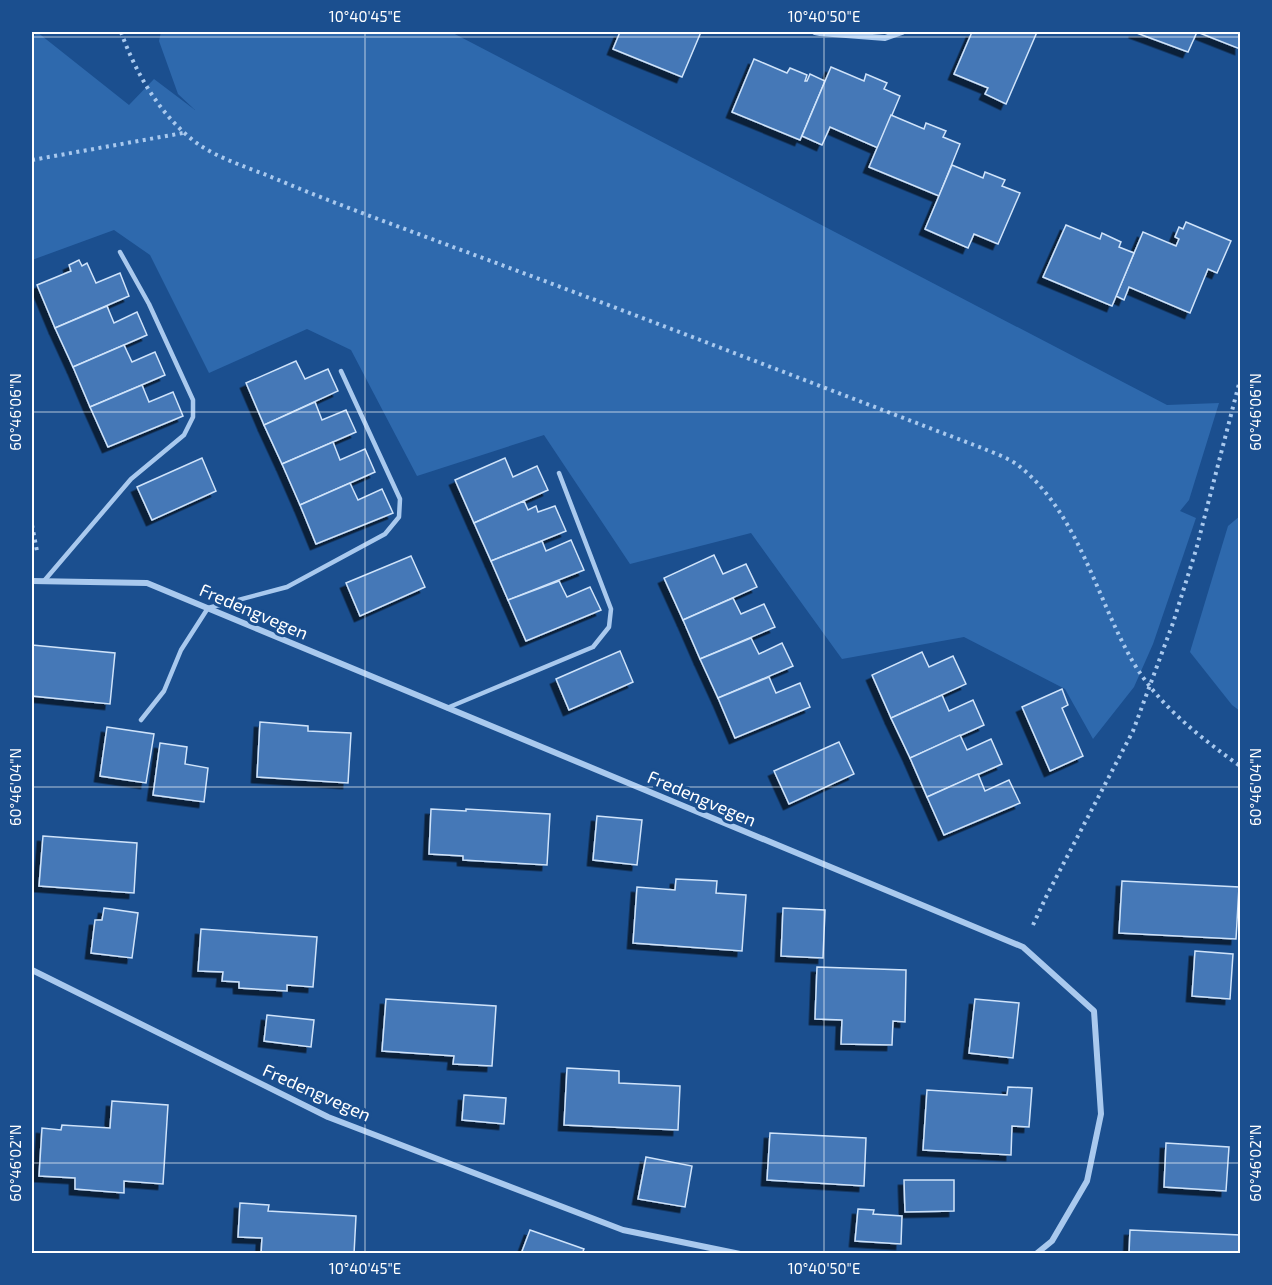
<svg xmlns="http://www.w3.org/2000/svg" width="1272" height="1285" font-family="'Exo 2',sans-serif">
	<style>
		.green { fill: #2e69ad }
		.building { fill: #4478b7; stroke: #cfe3fa; stroke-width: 1.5; filter: url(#shadow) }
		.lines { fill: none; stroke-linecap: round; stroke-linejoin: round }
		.path { stroke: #a9c9ee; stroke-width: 4; stroke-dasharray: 3 4.5; stroke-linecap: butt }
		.lane { stroke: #a9c9ee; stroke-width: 4.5 }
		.street { stroke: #a9c9ee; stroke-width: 6 }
		.ticks { fill: none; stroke: #fff; stroke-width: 1.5; stroke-opacity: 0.45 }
		.labels { text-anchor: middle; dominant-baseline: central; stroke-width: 6; stroke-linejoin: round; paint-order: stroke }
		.street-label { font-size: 18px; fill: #fff; stroke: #1b4f8f }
		.neatline { fill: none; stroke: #fff; stroke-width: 2 }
		.ticks-label { font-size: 15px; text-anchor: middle; fill: #fff }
	</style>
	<defs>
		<filter id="shadow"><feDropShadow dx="-5.5" dy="5.5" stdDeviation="0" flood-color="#0009"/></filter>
	</defs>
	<rect width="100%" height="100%" fill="#1b4f8f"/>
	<g class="green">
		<path d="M37,32L129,105L154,79L195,110L178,94L159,41L161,32H451L1167,405L1219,403L1189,500L1180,511L1196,518L1153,644L1134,687L1093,739L1065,689L964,637L842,659L751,533L630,564L544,435L417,476L351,350L307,329L209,373L150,255L114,230L32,260V39Z"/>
		<path d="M1240,516V711L1232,705L1190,652L1228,526Z"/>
	</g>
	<g class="building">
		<path d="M620,32H701L682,77L613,49Z"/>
		<path d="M972,32H1037L1006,104L985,94L988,88L954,74Z"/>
		<path d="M1134,32H1197L1188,52Z"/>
		<path d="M1197,32H1240V49Z"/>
		<path d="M754,59L787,73L790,68L807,75L805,81H807L810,74L825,81L800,140L732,112Z"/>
		<path d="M831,67L864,81L866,74L887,83L884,89L900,96L878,148L830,127L822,145L802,136Z"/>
		<path d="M891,115L924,129L926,123L946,131L943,137L960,144L939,196L869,167Z"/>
		<path d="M952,165L983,178L985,172L1005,180L1002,186L1020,193L998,244L974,234L968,248L925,229Z"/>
		<path d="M1186,222L1231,241L1217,273L1208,269L1190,313L1129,287L1124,300L1116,296L1143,232L1176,246L1179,239L1175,237L1179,227L1183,229Z"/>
		<path d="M1066,225L1100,239L1102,233L1121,242L1119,247L1134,253L1112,306L1043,277Z"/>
		<path d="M79,260L82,266L87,263L96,283L120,273L129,296L55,328L37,285L71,271L69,265Z"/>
		<path d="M107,306L114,323L137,312L147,335L73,367L55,328Z"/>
		<path d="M124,345L132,362L155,352L165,375L90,407L73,367Z"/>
		<path d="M296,361L305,379L328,369L338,391L264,425L246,383Z"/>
		<path d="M142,385L149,402L173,392L183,416L108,447L90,407Z"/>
		<path d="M315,402L322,420L346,410L356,432L282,464L264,425Z"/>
		<path d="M333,442L340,460L365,449L375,472L300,505L282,464Z"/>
		<path d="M202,458L216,491L152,520L137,487Z"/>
		<path d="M505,458L513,477L537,466L548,490L474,523L455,480Z"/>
		<path d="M350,483L358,500L382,489L393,513L316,544L300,505Z"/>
		<path d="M524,501L528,510L536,506L538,512L555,506L566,531L491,561L474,523Z"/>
		<path d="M571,540L584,570L508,600L491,561L542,541L546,551Z"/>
		<path d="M714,555L723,574L746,564L757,587L683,620L664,578Z"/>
		<path d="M411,556L425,587L360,616L346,583Z"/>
		<path d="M559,581L567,597L590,587L601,610L526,641L508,600Z"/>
		<path d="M733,598L741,614L764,604L775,627L700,659L683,620Z"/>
		<path d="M751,638L759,654L782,643L793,666L718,698L700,659Z"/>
		<path d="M32,645L115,653L110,704L32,696Z"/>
		<path d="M620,651L633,682L569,710L556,679Z"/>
		<path d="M922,652L929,667L953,656L966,684L891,718L872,675Z"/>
		<path d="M769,677L776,693L800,683L810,707L735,738L718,698Z"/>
		<path d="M1062,689L1068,705L1062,708L1083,756L1050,771L1022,707Z"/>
		<path d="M942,695L949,711L973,700L984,725L910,758L891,718Z"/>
		<path d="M260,722L308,726V731L351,733L348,783L257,777Z"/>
		<path d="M107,727L154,734L146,783L100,776Z"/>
		<path d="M960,735L967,750L991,739L1002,764L927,797L910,758Z"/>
		<path d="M839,742L854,774L789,804L774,771Z"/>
		<path d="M160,743L187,747L185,764L208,768L204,802L153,795Z"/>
		<path d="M978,774L985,791L1009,780L1020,803L944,835L927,797Z"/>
		<path d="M431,809L466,811V809L550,814L547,865L463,860V856L429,854Z"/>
		<path d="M597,816L642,820L637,865L593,860Z"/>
		<path d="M43,836L137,843L134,893L39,886Z"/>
		<path d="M676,879L717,881L716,893L746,895L742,951L633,943L637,887L675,890Z"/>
		<path d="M1122,881L1239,887L1236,939L1119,933Z"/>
		<path d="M104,908L138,913L132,958L91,953L95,920H102Z"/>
		<path d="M783,908L825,910L823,958L781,956Z"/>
		<path d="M201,929L317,937L313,987L287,985V991L239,988V982L222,981L223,972L198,971Z"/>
		<path d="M1195,951L1233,954L1230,999L1192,996Z"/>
		<path d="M817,967L906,970L905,1022L893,1021L892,1045L841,1044L842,1020L815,1019Z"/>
		<path d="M386,999L496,1006L492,1066L453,1064L454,1056L382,1051Z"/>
		<path d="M975,999L1019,1003L1013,1058L969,1053Z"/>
		<path d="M267,1015L314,1020L311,1047L264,1041Z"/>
		<path d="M567,1068L619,1071V1083L680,1086L678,1130L564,1125Z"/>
		<path d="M1008,1087L1032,1088L1029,1127L1012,1126L1011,1155L923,1150L927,1090L1007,1095Z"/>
		<path d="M464,1095L506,1098L504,1124L462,1120Z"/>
		<path d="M112,1101L168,1105L163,1184L124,1181V1193L75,1189V1178L39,1176L42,1128L61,1130L62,1125L110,1128Z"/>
		<path d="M770,1133L866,1138L864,1186L767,1180Z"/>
		<path d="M1166,1143L1229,1147L1226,1191L1164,1187Z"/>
		<path d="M646,1157L692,1166L685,1207L638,1199Z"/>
		<path d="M904,1180H954V1211L905,1212Z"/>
		<path d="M240,1203L269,1205L268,1211L356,1216L354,1254H261L262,1238L238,1237Z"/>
		<path d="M858,1209L874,1210L873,1214L902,1216L901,1244L855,1241Z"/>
		<path d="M530,1230L584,1249L582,1254H521Z"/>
		<path d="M1130,1230L1240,1235V1254H1129Z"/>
	</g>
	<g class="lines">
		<g class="path">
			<path d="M121,32C136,74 161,117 198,144C218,158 246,167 269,176C330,202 392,224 453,247C630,312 806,381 982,448C994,453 1009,458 1019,466C1079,514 1096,598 1133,662C1159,706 1200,737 1240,766"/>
			<path d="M32,160L183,133"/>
			<path d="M32,525L37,551"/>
			<path d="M1033,925L1047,895L1133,731L1173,623L1196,550L1240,380"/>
		</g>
		<g class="lane">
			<path d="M44,581L131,479L184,435L193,417V400L149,304L120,252"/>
			<path d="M447,708L593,647L609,627L611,609L559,473"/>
			<path d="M141,720L164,691L181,650L208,608L287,587L385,534L399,517L400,499L341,371"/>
		</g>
		<g class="street">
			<path d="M815,32L820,33L885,38L902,32"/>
			<path d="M32,581L147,583L1023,947L1094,1011L1101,1114L1087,1181L1052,1241L1036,1254"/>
			<path d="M32,970L328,1117L623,1230L740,1254"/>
		</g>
	</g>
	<path class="ticks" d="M365,32V1254M824,32V1254M32,37H1240M32,412H1240M32,787H1240M32,1163H1240"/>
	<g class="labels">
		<g class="street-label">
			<text transform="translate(254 611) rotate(23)">Fredengvegen</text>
			<text transform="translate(702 798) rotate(23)">Fredengvegen</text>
			<text transform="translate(317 1092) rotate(24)">Fredengvegen</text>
		</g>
	</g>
	<rect width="1272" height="1285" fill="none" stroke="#1b4f8f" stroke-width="66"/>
	<rect x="33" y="33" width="1206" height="1219" class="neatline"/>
	<g class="ticks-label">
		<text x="365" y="22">10°40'45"E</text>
		<text x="824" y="22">10°40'50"E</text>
		<text transform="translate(16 412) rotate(-90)" y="5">60°46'06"N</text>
		<text transform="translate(1256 412) rotate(-90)" y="5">60°46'06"N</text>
		<text transform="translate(16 787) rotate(-90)" y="5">60°46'04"N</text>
		<text transform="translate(1256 787) rotate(-90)" y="5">60°46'04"N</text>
		<text transform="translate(16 1163) rotate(-90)" y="5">60°46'02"N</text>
		<text transform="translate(1256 1163) rotate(-90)" y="5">60°46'02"N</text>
		<text x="365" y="1274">10°40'45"E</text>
		<text x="824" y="1274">10°40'50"E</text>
	</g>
</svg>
